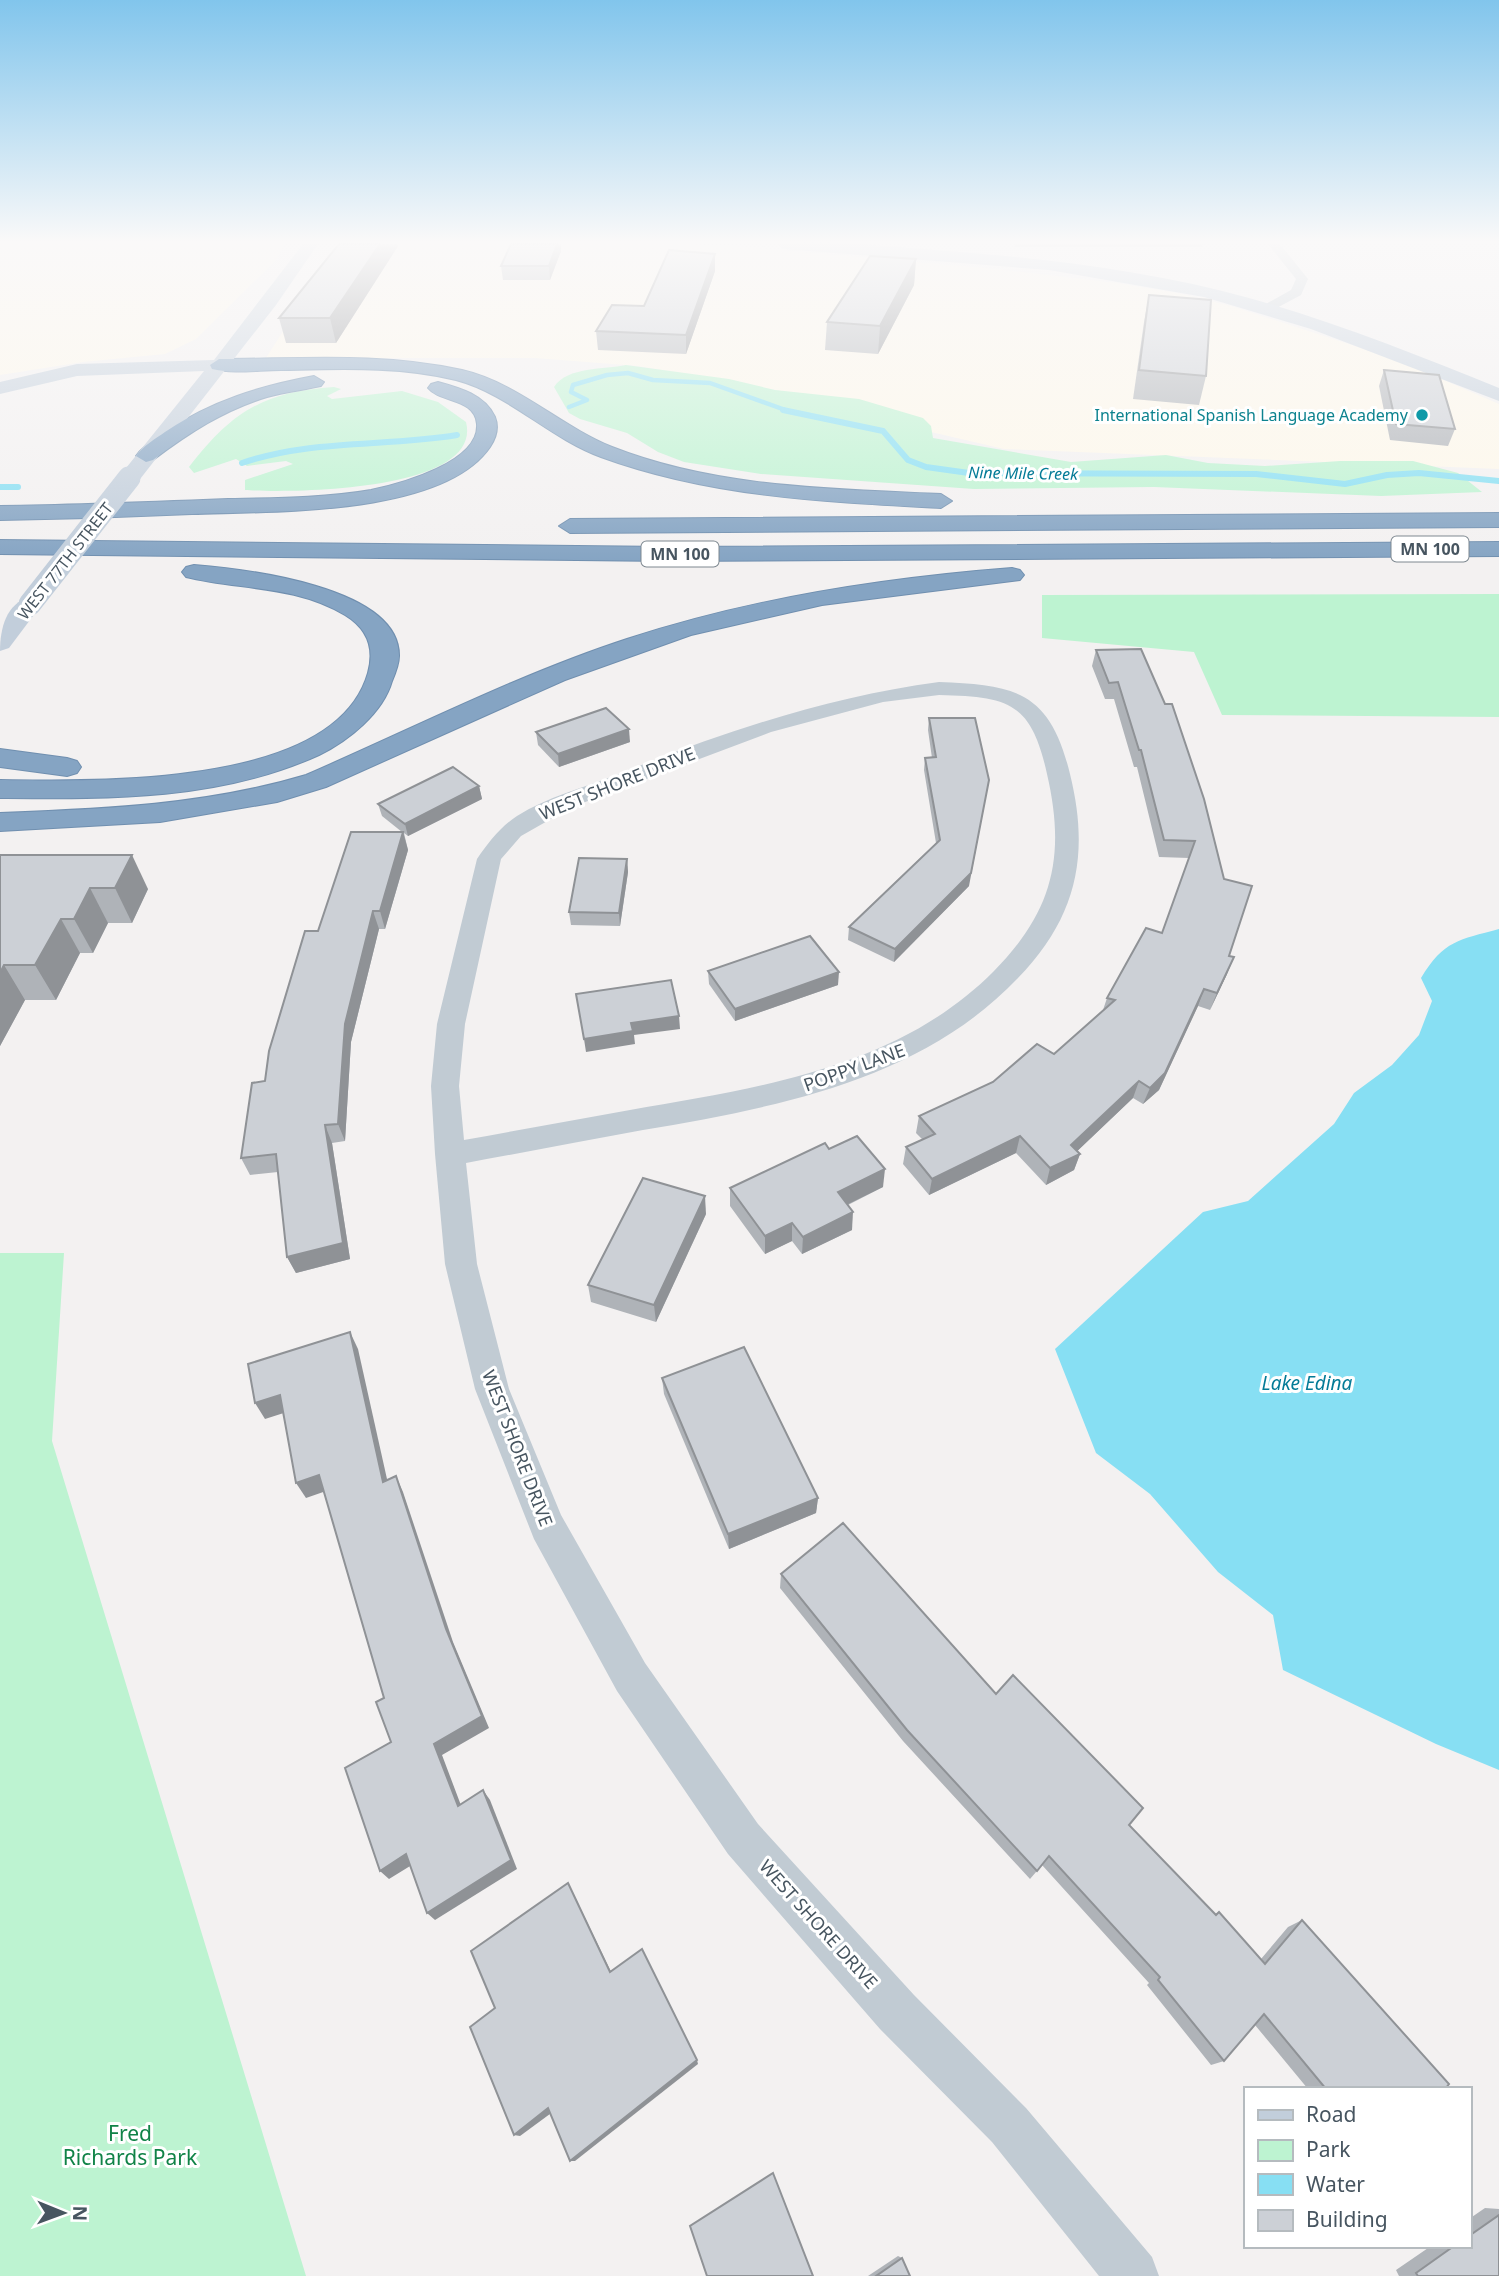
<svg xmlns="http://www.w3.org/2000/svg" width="1499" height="2276" font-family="'Noto Sans',sans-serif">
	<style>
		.commercial { fill: #fef8ea }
		.green { fill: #bdf3d1 }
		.water { fill: #87dff3 }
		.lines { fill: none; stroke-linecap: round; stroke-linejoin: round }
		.stream-far1 { stroke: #87dff3; stroke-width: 4.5 }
		.stream { stroke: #87dff3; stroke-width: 6 }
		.highway-casing { stroke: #708faf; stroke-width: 2 }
		.street { fill: #c1cbd3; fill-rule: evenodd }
		.secondary { fill: #c2cedb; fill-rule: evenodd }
		.highway { fill: #85a4c3; fill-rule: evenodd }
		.secondary-bridge { stroke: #c2cedb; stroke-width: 23 }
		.wall { fill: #afb3b8 }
		.shaded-wall { fill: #8f9296 }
		.building { fill: #ccd0d6; stroke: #8f9296; stroke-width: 2 }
		.culture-dot { fill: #0f9aa8; stroke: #fff; stroke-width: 2.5 }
		.labels { text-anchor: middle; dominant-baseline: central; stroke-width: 6; stroke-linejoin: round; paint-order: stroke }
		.far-culture-label { font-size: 16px; fill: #0d838f; stroke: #fff; text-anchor: end }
		.far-water-label { font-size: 16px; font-style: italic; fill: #047b97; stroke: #fff }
		.shield { fill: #fff; stroke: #7e8890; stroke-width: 2 }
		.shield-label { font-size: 16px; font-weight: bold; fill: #475560 }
		.far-street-label { font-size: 16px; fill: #475560; stroke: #fff }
		.street-label { font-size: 18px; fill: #475560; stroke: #fff }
		.water-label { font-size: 19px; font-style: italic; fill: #047b97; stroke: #fff }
		.near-park-label { font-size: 21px; fill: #108347; stroke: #fff }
	</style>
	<rect width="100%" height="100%" fill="#f3f1f1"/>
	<g class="commercial">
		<path d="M0,244H285L275,261L196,339L165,354L83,362L0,375Z"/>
		<path d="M347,244H688L744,247L997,269L1117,283L1177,293L1231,306L1395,359L1499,404V469L1004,449L931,432L792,393L638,366L535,358H266L336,248Z"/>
	</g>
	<g class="green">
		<path d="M626,365L729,379L775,390L859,399L923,418L931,426L933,438L1071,462L1166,455L1208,463L1265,466L1340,461H1413L1458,473L1482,492L1381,496L1154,487L974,489L761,474L684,462L658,452L627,433L580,419L569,413L554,387C568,366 604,370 626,365Z"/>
		<path d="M334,387L341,389L327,396L332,399L402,391L438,402L466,422C484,493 285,493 245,490V480L293,464L286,461L247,466L236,459L194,473L189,467C232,412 262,392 334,387Z"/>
		<path d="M1499,594V717L1222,715L1194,652L1042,638V595Z"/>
		<path d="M0,1253H64L52,1441L306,2276H0Z"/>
	</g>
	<path class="water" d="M1499,929V1770L1436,1744L1283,1670L1273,1615L1218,1572L1150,1494L1096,1453L1055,1349L1203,1212L1248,1201L1334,1124L1354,1093L1392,1065L1419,1035L1432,1001L1421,978C1444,940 1459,940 1499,929Z"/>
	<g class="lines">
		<path class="stream-far1" d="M569,407L587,400L571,392L573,385L607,375L628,373L653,380L710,383L791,412"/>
		<g class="stream">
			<path d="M783,410L883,431L908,460L926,467L969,473L1256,474L1345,484L1387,475L1419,473L1499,481"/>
			<path d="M242,463C312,439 385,447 457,435"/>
			<path d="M0,487H18"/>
		</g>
		<defs>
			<g id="highway">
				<path d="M219,359C300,359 382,352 462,370C518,383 560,426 612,447C716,488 832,489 941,494L952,501L941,508C826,502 710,497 601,457C549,438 509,394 456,380C400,366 339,369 281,370C259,370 234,374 212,369L210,365Z"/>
				<path d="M314,376L324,382L321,386C303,390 285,392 267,397C224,410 189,433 153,460L146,462L136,456C143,446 155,439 165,432C211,401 260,386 314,376Z"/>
				<path d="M438,382C460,388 485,395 495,417C499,427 496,438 490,447C442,517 268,511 192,514C128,517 64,519 0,520V506C76,505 152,502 228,499C276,498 324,498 371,490C401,484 480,462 477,424C475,398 440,403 428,388L431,384Z"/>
				<path d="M1499,513V527L570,533L559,526L570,519Z"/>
				<path d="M0,540L668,547L1499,542V556L668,561L0,554Z"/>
				<path d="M194,565C243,569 400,586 399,656C399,663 395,674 392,681C383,713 348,741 319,755C218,801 108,799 0,798V780C94,781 335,789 368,673C375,648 368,629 345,615C295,585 239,590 186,577L182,572L186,567Z"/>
				<path d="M1012,568L1020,570L1024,575L1020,580L822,605L691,635L565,680L326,787L277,802L160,822L0,831V813C104,809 206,805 306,775C412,729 517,675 627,639C752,598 882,578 1012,568Z"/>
				<path d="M0,749L67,758L77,761L81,767L77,773L67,776L0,767Z"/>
			</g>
		</defs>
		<use href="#highway" class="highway-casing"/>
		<g class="street">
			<path d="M1268,244H1280L1308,279L1301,295L1269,312L1264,311V305L1291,290L1296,279Z"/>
			<path d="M939,682C1017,685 1050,692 1070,774C1090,855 1077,917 1018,978C920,1081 777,1107 643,1130C584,1141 525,1152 466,1163L477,1264L509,1389L561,1515L645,1663L758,1824L914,1995L1026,2108L1152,2257L1159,2276H1099L992,2142L880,2029L728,1854L617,1691L534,1539L475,1389L445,1264L435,1154L431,1086L437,1024L477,859C488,843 500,827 517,816C547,797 583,788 616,775C721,733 826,697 939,682ZM939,695C1008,697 1031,701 1047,774C1066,856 1053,911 994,971C898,1068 758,1088 630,1110C575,1120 519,1130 464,1140L459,1086L465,1024L501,859L521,836L572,807L771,732L883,702Z"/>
		</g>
		<g class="secondary">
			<path d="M303,244H318L276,305L137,483H121L118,478L204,371L77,376L0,394V382L77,364L214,360Z"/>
			<path d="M776,244C828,239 883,246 935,250C1041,258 1147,270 1249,298C1335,322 1417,355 1499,388V401L1311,329L1204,297L1049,270L784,249Z"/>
			<path d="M30,597L39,599L42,604L9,648L0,651C0,629 6,603 30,597Z"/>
		</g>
		<use href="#highway" class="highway"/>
		<path class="secondary-bridge" d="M30,604L129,478"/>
	</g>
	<g class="wall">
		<path d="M339,244H398V246L336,343H286L279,318Z"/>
		<path d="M1014,244H1203L1202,247H1015Z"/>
		<path d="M561,251L550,280H503L501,266Z"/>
		<path d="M715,254V271L686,354L598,350L596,331L644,306Z"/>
		<path d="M916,259L914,285L878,354L825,350L827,322Z"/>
		<path d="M1149,295L1206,376L1199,405L1133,399L1144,322Z"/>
		<path d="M1384,370L1455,429L1448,446L1390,440L1379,386Z"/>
		<path d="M1141,649L1229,956L1227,974L1210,1010L1198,1006L1159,1090L1143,1104L1133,1098L1077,1151L1080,1154L1074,1170L1046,1185L1016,1153L929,1195L903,1164L906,1147L922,1139L916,1133L919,1116L1054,1054L1103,1010L1107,998L1162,933L1189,858L1159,857L1137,767H1134L1114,699H1105L1092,666L1096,650Z"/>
		<path d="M929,718L969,886L894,962L848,940L849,927L936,843L924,770L925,758H932L928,730Z"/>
		<path d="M536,732L630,742L559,767L538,745Z"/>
		<path d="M479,786L482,799L408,836L404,833L408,850L385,929H379L351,1042L345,1141L332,1143L350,1259L296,1273L287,1257L278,1172L250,1175L241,1158L265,1081L318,931L402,832L382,816L378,804Z"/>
		<path d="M0,855L148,889L132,923H108L93,953H80L56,1000H25L0,1046Z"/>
		<path d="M627,859L628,872L620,926L571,925L569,912Z"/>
		<path d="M708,971L838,985L735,1021L709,984Z"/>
		<path d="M829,1149L883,1187L848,1205L852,1230L802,1254L792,1241L765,1254L730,1206V1188Z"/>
		<path d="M706,1214L656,1322L591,1302L588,1285Z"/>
		<path d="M662,1378L818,1498L816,1513L729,1549L664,1394Z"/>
		<path d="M781,1574L996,1694L1129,1825L1215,1914L1219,1912L1261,1959L1288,1927L1302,1920L1445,2089H1308L1255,2025L1224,2061L1211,2065L1147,1985L1149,1983L1042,1865L1030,1879L903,1741L780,1588Z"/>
		<path d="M1485,2208L1499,2209V2276H1399L1396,2270L1431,2246H1469V2219Z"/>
		<path d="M898,2256L902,2258L910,2276H868Z"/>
	</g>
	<g class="shaded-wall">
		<path d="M380,244H398V246L336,343L330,318Z"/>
		<path d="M557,244H561V251L550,280L549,266Z"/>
		<path d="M715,254V271L686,354V335Z"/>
		<path d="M916,259L914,285L878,354L880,326Z"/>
		<path d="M629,729L630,742L559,767L558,754Z"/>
		<path d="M989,780L969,886L894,962L895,949Z"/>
		<path d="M479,786L482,799L408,836L405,824Z"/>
		<path d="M403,832L408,850L385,929L380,911Z"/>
		<path d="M132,855L148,889L132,923L115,888Z"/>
		<path d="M627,859L628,872L620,926L619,913Z"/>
		<path d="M90,888L108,923L93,953L74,919Z"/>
		<path d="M373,911L379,929L351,1042L345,1141L338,1124L345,1024Z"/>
		<path d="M61,919L80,953L56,1000L35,965Z"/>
		<path d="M1234,957L1227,974L1210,1010L1217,993Z"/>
		<path d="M4,965L25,1000L0,1046V973Z"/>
		<path d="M839,972L838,985L735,1021V1009Z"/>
		<path d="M1204,989L1198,1006L1159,1090L1143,1104L1150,1088Z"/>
		<path d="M679,1016L680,1029L634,1035L635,1044L586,1052L584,1039L631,1023Z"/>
		<path d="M1139,1081L1133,1098L1069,1159L1080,1154L1074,1170L1046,1185L1050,1168L1071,1145Z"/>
		<path d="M325,1125L332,1143L350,1259L296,1273L287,1257Z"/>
		<path d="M1020,1136L1016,1153L929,1195L932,1179Z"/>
		<path d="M885,1169L883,1187L836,1210L838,1192Z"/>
		<path d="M705,1196L706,1214L656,1322L654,1305Z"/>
		<path d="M853,1212L852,1230L802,1254L803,1237Z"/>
		<path d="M792,1223V1241L765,1254V1236Z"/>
		<path d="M350,1332L358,1349L391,1497L383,1482Z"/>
		<path d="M280,1395L290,1411L265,1419L255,1403Z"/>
		<path d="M319,1475L329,1490L306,1498L296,1483Z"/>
		<path d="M396,1476L403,1492L453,1642L489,1728L442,1755L465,1816L458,1806L434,1744L446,1629Z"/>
		<path d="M818,1498L816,1513L729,1549L728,1534Z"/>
		<path d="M483,1790L490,1800L517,1869L435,1920L427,1913Z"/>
		<path d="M406,1854L415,1863L389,1879L380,1871Z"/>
		<path d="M568,1883L572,1891L614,1978L610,1972Z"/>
		<path d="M697,2060L698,2064L575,2161H570Z"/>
		<path d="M548,2108L554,2111L520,2136L514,2135Z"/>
	</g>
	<g class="building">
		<path d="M339,244H380L330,318H279Z"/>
		<path d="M511,244H557L549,266H501Z"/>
		<path d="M669,250L715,254L686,335L596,331L612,305L644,306Z"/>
		<path d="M870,256L916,259L880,326L827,322Z"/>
		<path d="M1149,295L1211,300L1206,376L1139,370Z"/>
		<path d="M1384,370L1439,375L1455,429L1396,424Z"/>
		<path d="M1141,649L1165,704H1172L1204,799L1224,879L1252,886L1229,956L1234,957L1217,993L1204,989L1165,1073L1150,1088L1139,1081L1071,1145L1080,1154L1050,1168L1020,1136L932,1179L906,1147L935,1134L919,1116L993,1082L1037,1044L1054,1054L1115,1000L1107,998L1146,928L1162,933L1195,841L1164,840L1141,750H1139L1118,682L1109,683L1096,650Z"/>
		<path d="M606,708L629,729L558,754L536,732Z"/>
		<path d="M929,718H975L989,780L971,873L895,949L849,927L940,840L925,758L936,757Z"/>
		<path d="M453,767L479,786L405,824L378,804Z"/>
		<path d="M351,832H403L380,911H373L345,1024L338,1124L325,1125L343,1243L287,1257L276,1154L241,1158L252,1083L265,1081L269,1051L305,931H318Z"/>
		<path d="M0,855H132L115,888H90L74,919H61L35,965H4L0,973Z"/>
		<path d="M579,858L627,859L619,913L569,912Z"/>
		<path d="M810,936L839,972L735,1009L708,971Z"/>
		<path d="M671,980L679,1016L631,1023L633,1031L584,1039L576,994Z"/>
		<path d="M857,1136L885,1169L838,1192L853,1212L803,1237L792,1223L765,1236L730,1188L825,1143L829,1149Z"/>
		<path d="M643,1178L705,1196L654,1305L588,1285Z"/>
		<path d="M350,1332L383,1482L396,1476L446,1629L482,1716L434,1744L458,1806L483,1790L511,1860L427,1913L406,1854L380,1871L345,1768L391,1742L376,1702L384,1698L319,1475L296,1483L280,1395L255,1403L248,1364Z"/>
		<path d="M744,1347L818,1498L728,1534L662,1378Z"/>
		<path d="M843,1523L996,1694L1013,1675L1143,1808L1129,1825L1216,1915L1219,1912L1265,1964L1302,1920L1449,2084L1445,2089H1326L1264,2014L1224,2061L1158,1980L1160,1977L1049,1856L1037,1871L907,1730L781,1574Z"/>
		<path d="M568,1883L610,1972L642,1949L697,2060L570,2161L548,2108L514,2135L470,2027L495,2008L471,1951Z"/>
		<path d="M773,2173L813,2276H707L690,2226Z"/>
		<path d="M1499,2215V2276H1418L1416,2273L1454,2246H1469V2236Z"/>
		<path d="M902,2258L910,2276H876Z"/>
	</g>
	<linearGradient id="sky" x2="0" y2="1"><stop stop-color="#81c5ec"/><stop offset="0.43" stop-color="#faf9f9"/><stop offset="1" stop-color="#faf9f9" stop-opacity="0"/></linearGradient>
	<rect width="1499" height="562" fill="url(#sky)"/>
	<circle class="culture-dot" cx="1422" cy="415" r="7"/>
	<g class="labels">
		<g class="far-culture-label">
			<text x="1408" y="415">International Spanish Language Academy</text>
		</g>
		<g class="far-water-label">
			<text transform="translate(1023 473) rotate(1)">Nine Mile Creek</text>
		</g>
		<g class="shield">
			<rect x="1391.5" y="536.5" width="77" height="25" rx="5"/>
			<rect x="641.5" y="541.5" width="77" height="25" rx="5"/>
		</g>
		<g class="shield-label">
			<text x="1430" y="549">MN 100</text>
			<text x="680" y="554">MN 100</text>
		</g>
		<g class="far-street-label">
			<text transform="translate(65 561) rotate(-52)">WEST 77TH STREET</text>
		</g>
		<g class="street-label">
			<text transform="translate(617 783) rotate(-22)">WEST SHORE DRIVE</text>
			<text transform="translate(854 1067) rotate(-20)">POPPY LANE</text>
			<text transform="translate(518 1448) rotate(69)">WEST SHORE DRIVE</text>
			<text transform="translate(819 1924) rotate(48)">WEST SHORE DRIVE</text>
		</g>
		<g class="water-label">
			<text x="1307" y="1383">Lake Edina</text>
		</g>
		<g class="near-park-label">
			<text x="130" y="2133">Fred<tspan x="130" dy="24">Richards Park</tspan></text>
		</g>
	</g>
	<rect x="1244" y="2087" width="228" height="161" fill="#ffffff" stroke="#b5bbbf" stroke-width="2"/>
	<rect x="1258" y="2110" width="35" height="10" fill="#c2cedb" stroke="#b5bbbf" stroke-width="2"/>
	<text x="1306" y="2122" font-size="21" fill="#475560">Road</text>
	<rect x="1258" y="2140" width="35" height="21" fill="#bdf3d1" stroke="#b5bbbf" stroke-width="2"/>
	<text x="1306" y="2157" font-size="21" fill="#475560">Park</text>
	<rect x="1258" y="2174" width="35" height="21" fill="#87dff3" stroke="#b5bbbf" stroke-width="2"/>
	<text x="1306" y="2192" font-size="21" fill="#475560">Water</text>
	<rect x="1258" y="2210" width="35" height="21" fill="#ccd0d6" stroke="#b5bbbf" stroke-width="2"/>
	<text x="1306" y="2227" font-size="21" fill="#475560">Building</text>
	<g transform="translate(63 2213) rotate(91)" stroke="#ffffff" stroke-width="5" paint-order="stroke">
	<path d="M0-5L12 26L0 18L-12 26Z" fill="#475560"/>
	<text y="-10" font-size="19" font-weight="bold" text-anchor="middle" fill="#475560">N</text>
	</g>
</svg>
